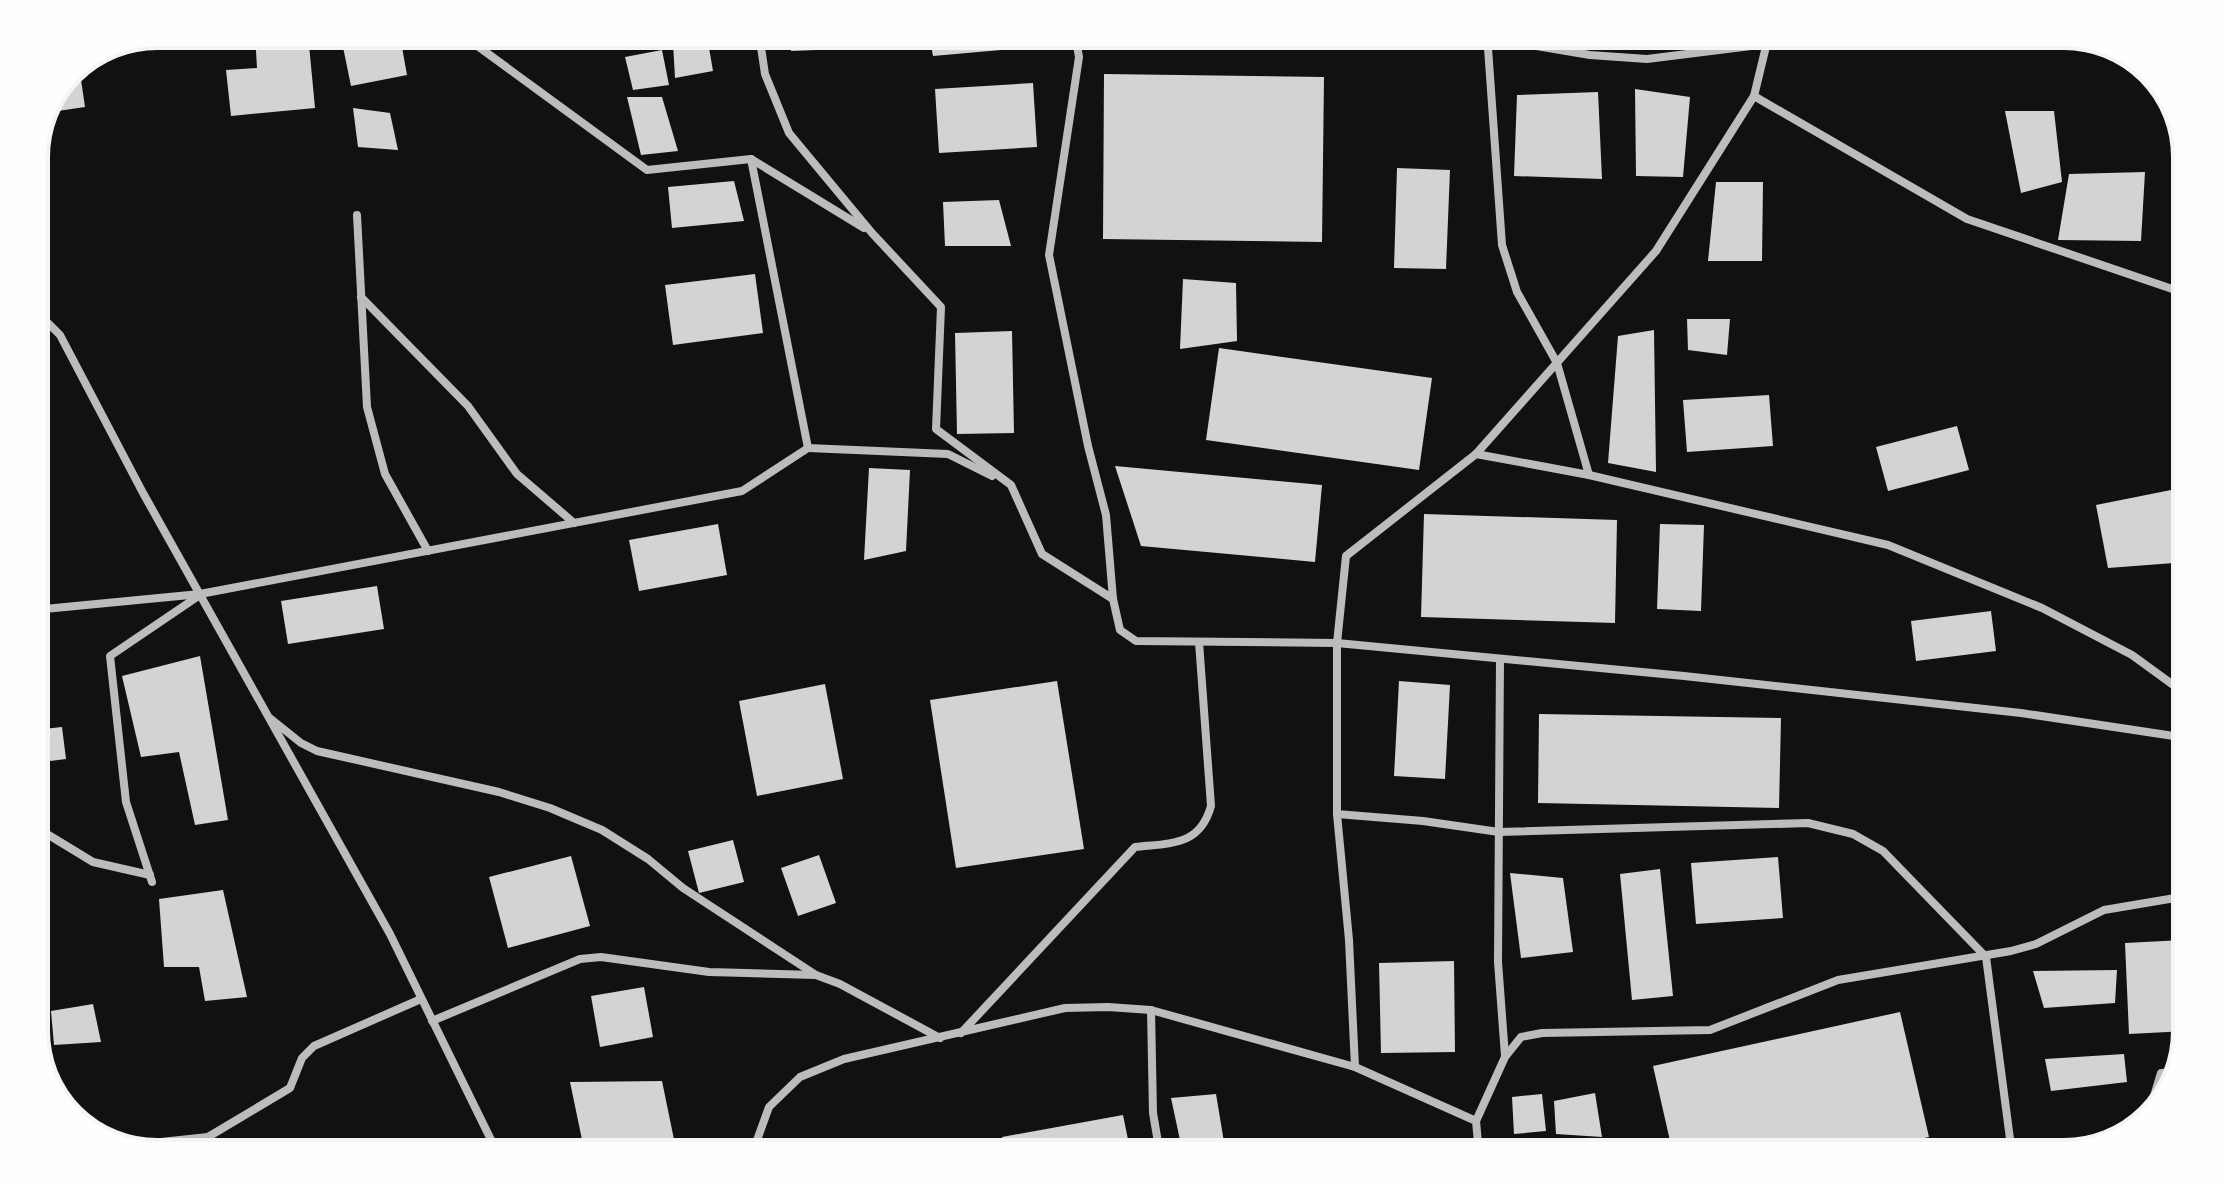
<svg xmlns="http://www.w3.org/2000/svg" width="2221" height="1188" font-family="'Times New Roman',serif">
	<style>
		.building { fill: #d3d3d3 }
		.lines { fill: none; stroke-linecap: round; stroke-linejoin: round }
		.minor { stroke: #bcbcbc; stroke-width: 8 }
		.rim { fill: none; stroke: #f5f5f5; stroke-width: 4 }
	</style>
	<rect width="100%" height="100%" fill="#111"/>
	<g class="building">
		<path d="M255,34H308L315,108L231,116L226,70L257,68Z"/>
		<path d="M627,34H664V36L628,41Z"/>
		<path d="M791,34H890L891,47L791,51Z"/>
		<path d="M929,34H1033L1035,47L933,56Z"/>
		<path d="M400,36L407,75L351,86L343,47Z"/>
		<path d="M707,36L713,71L675,78L673,43Z"/>
		<path d="M662,50L669,85L633,90L625,57Z"/>
		<path d="M79,66L85,107L51,112L70,70Z"/>
		<path d="M1104,74L1324,77L1322,242L1103,239Z"/>
		<path d="M1033,83L1037,147L939,153L935,89Z"/>
		<path d="M1635,89L1690,97L1683,177L1636,176Z"/>
		<path d="M1598,92L1602,179L1514,176L1517,95Z"/>
		<path d="M627,97H662L678,151L641,155Z"/>
		<path d="M353,108L390,113L398,150L358,147Z"/>
		<path d="M2005,111H2054L2062,182L2021,193Z"/>
		<path d="M1397,168L1450,170L1446,269L1394,268Z"/>
		<path d="M2145,172L2141,241L2058,240L2069,174Z"/>
		<path d="M734,181L744,221L672,228L668,187Z"/>
		<path d="M1716,182H1763L1762,261H1708Z"/>
		<path d="M999,200L1011,246H945L943,202Z"/>
		<path d="M755,274L763,333L673,345L665,285Z"/>
		<path d="M1183,279L1236,283L1237,341L1180,349Z"/>
		<path d="M1687,319H1730L1727,355L1688,350Z"/>
		<path d="M1654,330L1656,472L1608,463L1618,336Z"/>
		<path d="M1012,331L1014,433L957,434L955,333Z"/>
		<path d="M1219,348L1432,378L1419,470L1206,440Z"/>
		<path d="M1769,395L1773,446L1687,452L1683,400Z"/>
		<path d="M1957,426L1969,470L1888,491L1876,447Z"/>
		<path d="M1115,466L1322,485L1315,562L1141,546Z"/>
		<path d="M869,468L910,470L906,551L864,560Z"/>
		<path d="M2171,490L2187,541V562L2108,568L2096,505Z"/>
		<path d="M1424,514L1617,520L1615,623L1421,617Z"/>
		<path d="M718,524L727,575L639,591L629,540Z"/>
		<path d="M1660,524L1704,525L1701,611L1657,609Z"/>
		<path d="M377,586L384,629L288,644L281,601Z"/>
		<path d="M1991,611L1996,651L1916,661L1911,621Z"/>
		<path d="M200,656L228,820L195,825L179,752L141,757L122,676Z"/>
		<path d="M1057,681L1084,849L956,868L930,700Z"/>
		<path d="M1399,681L1450,685L1445,779L1394,776Z"/>
		<path d="M825,684L843,779L757,796L739,701Z"/>
		<path d="M1539,714L1781,718L1779,808L1538,803Z"/>
		<path d="M62,727L66,759L34,763V730Z"/>
		<path d="M733,840L744,882L699,893L688,851Z"/>
		<path d="M819,855L836,903L798,916L781,868Z"/>
		<path d="M571,856L590,926L508,948L489,877Z"/>
		<path d="M1778,857L1783,918L1696,924L1691,863Z"/>
		<path d="M1660,869L1673,996L1632,1000L1620,874Z"/>
		<path d="M1510,873L1563,878L1573,952L1521,958Z"/>
		<path d="M223,890L247,997L205,1001L199,967H164L159,899Z"/>
		<path d="M2183,940L2187,1031L2129,1034L2125,943Z"/>
		<path d="M1454,961L1455,1052L1381,1053L1379,963Z"/>
		<path d="M2117,970L2115,1003L2044,1008L2033,971Z"/>
		<path d="M644,987L653,1037L600,1047L591,996Z"/>
		<path d="M93,1004L101,1042L54,1045L51,1011Z"/>
		<path d="M1900,1012L1929,1137L1851,1154H1673L1653,1066Z"/>
		<path d="M2124,1054L2127,1082L2051,1091L2045,1059Z"/>
		<path d="M662,1081L677,1154H585L570,1082Z"/>
		<path d="M1595,1093L1602,1137L1556,1134L1554,1101Z"/>
		<path d="M1216,1094L1226,1154H1183L1171,1098Z"/>
		<path d="M1542,1094L1546,1131L1514,1134L1512,1097Z"/>
		<path d="M1123,1115L1131,1154H1006L1002,1137Z"/>
	</g>
	<g class="lines">
		<g class="minor">
			<path d="M461,34L647,170L751,159L864,228"/>
			<path d="M759,34L765,74L789,133L872,233L941,307L936,429L1011,485L1042,554L1113,599"/>
			<path d="M1075,34L1079,57L1049,255L1088,446L1106,515L1113,599L1120,630L1136,641L1337,643L1684,676L2021,713L2187,738"/>
			<path d="M1186,34C1218,46 1245,43 1277,34"/>
			<path d="M1466,34L1590,55L1647,59L1767,44"/>
			<path d="M1487,34L1502,245L1517,292L1557,363L1589,475"/>
			<path d="M1769,34L1754,96L1656,251L1476,454L1346,556L1337,643V814L1423,821L1499,832L1808,823L1853,834L1883,851L1986,957L2012,1154"/>
			<path d="M1754,96L1967,219L2187,294"/>
			<path d="M751,159L808,448L948,454L992,476"/>
			<path d="M357,215L367,407L385,474L428,551"/>
			<path d="M361,297L468,406L517,474L574,523"/>
			<path d="M34,309L60,335L143,493L390,934L498,1154"/>
			<path d="M1476,454L1589,475L1888,545L2042,608L2132,655L2187,695"/>
			<path d="M34,610L200,594L742,491L808,448"/>
			<path d="M1500,659L1498,962L1505,1056"/>
			<path d="M271,719L301,743L317,751L499,792L550,808L602,830L648,859L683,888L816,975L840,984L940,1038"/>
			<path d="M34,811L47,834L93,862L150,875"/>
			<path d="M1337,814L1349,940L1355,1067"/>
			<path d="M152,882L126,802L110,656L200,595"/>
			<path d="M1151,1010L1153,1113L1160,1154"/>
			<path d="M432,1021L580,959L601,957L709,972L815,975"/>
			<path d="M961,1033L1135,847C1171,843 1200,846 1211,806L1199,642"/>
			<path d="M2148,1116L2161,1073L2177,1072"/>
			<path d="M1476,1121L1505,1057L1521,1037L1542,1033L1710,1030L1838,980L2011,951L2036,944L2104,910L2187,896"/>
			<path d="M123,1146L208,1137"/>
			<path d="M190,1154L208,1137L290,1088L302,1058L314,1046L421,999"/>
			<path d="M752,1154L769,1107L800,1077L844,1059L1065,1008L1108,1007L1151,1010L1355,1067L1476,1121L1479,1154"/>
			<path d="M2037,1154L2111,1140"/>
		</g>
	</g>
	<path d="M0 0H2221V1188H0ZM157 48H2064A109 109 0 0 1 2173 157V1031A109 109 0 0 1 2064 1140H157A109 109 0 0 1 48 1031V157A109 109 0 0 1 157 48Z" fill="#fefefe" fill-rule="evenodd"/>
	<path class="rim" d="M157 48H2064A109 109 0 0 1 2173 157V1031A109 109 0 0 1 2064 1140H157A109 109 0 0 1 48 1031V157A109 109 0 0 1 157 48Z"/>
</svg>
